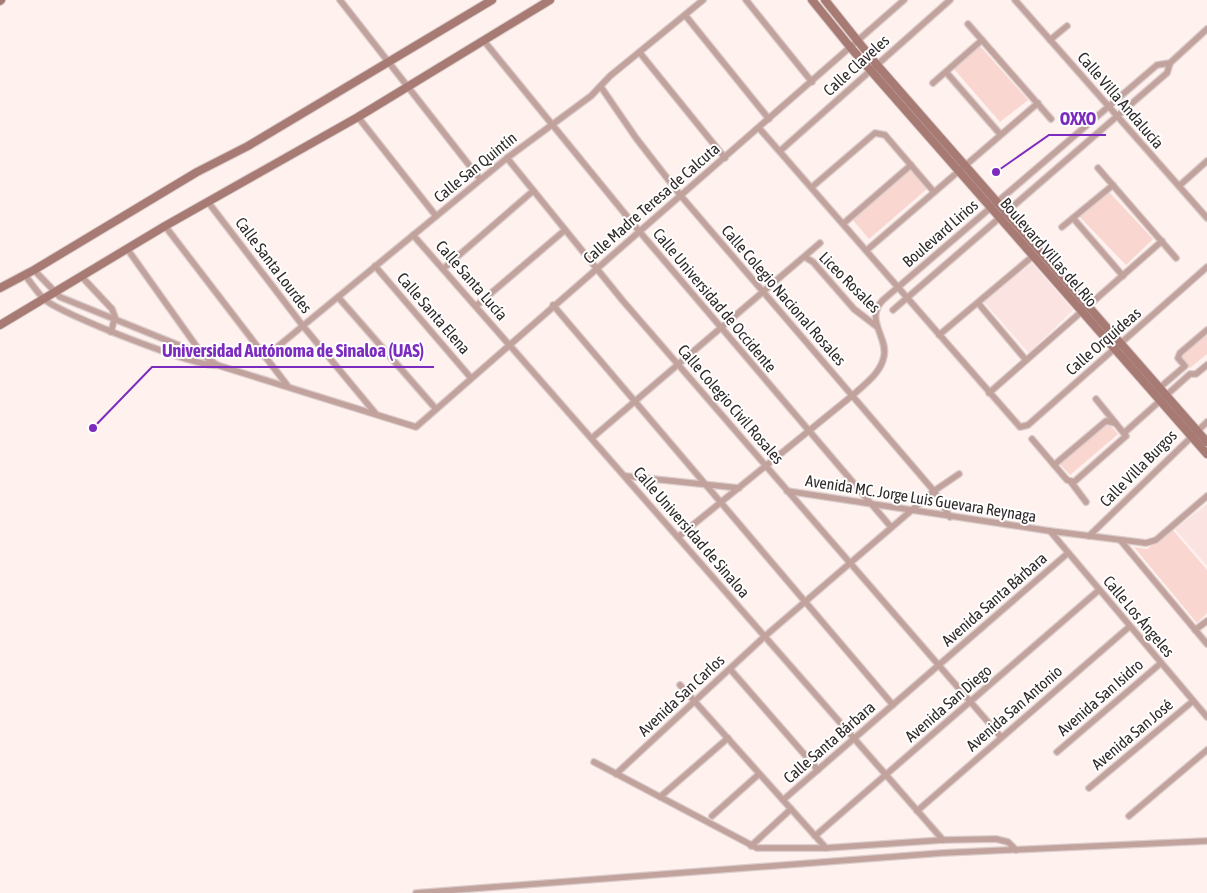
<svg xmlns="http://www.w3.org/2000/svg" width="1207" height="893" font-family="'Asap Condensed',sans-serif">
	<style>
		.built { fill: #fae3e0 }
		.park { fill: #f9d6d0 }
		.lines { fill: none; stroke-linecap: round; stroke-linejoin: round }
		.street-casing { stroke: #dacdcb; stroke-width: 8 }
		.secondary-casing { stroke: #dacdcb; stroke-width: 10 }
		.street { stroke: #c2a29d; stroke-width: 5.5 }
		.secondary { stroke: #a77a73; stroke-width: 8 }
		.labels { text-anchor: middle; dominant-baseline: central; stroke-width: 4; stroke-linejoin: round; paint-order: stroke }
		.street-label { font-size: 16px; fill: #2f2a29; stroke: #fff }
		.leader { fill: none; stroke: #7b2cbf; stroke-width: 2 }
		.callout-dot { fill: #7b2cbf; stroke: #fff; stroke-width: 2 }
		.callout-label { font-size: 18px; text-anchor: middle; font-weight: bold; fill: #7b2cbf; stroke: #fff; stroke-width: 4; stroke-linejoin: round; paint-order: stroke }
	</style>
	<rect width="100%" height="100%" fill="#fff1ee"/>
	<g class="built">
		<path d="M1032,263L1073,310L1029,353L983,301Z"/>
		<path d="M1207,504V566L1175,529Z"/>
	</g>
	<g class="park">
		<path d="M980,46L1028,100L1000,122L954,69Z"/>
		<path d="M912,168L929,187L869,239L852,219Z"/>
		<path d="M1107,190L1153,239L1126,265L1079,216Z"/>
		<path d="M1207,331V354L1190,368L1178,355Z"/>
		<path d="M1107,422L1118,434L1070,475L1059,463Z"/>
		<path d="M1171,528L1207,570V613L1197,623L1134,547L1147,549Z"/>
	</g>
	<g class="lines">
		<defs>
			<g id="street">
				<path d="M340,0L480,179"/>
				<path d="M746,0L812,82"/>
				<path d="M1015,0L1207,218"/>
				<path d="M685,15L769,119"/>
				<path d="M968,24L1051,119"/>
				<path d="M1050,40L1067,26"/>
				<path d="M484,41L639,231L891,527"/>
				<path d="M640,53L725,158"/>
				<path d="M946,72L1000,134"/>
				<path d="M933,83L982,40"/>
				<path d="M601,87L636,138L681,196L934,491L950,517"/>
				<path d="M358,117L436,216"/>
				<path d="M759,128L1020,427L1028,425L1207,267"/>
				<path d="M780,151L950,0"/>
				<path d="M507,158L623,301L1001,737"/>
				<path d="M1098,168L1176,258"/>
				<path d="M1179,186L1207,161"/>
				<path d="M812,187L875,133L885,135L934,192"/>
				<path d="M208,202L303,326L376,414"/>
				<path d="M1073,218L1123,276"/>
				<path d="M844,223L911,165"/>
				<path d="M165,226L287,385"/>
				<path d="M1062,227L1113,185"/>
				<path d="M413,235L943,840"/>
				<path d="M128,250L202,354"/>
				<path d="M867,250L1038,103"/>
				<path d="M805,257L813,262L854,309L876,326"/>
				<path d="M375,266L471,378"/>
				<path d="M443,269L533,191"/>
				<path d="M34,270L60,297L203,355L217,365L416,427L904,0"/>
				<path d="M25,275C31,283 37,292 44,299C60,314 198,368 217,365"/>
				<path d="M82,277L112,309L115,317L111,332"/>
				<path d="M338,297L436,409"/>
				<path d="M978,303L1026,360"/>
				<path d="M553,305L893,705"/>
				<path d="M476,306L565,230"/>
				<path d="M893,310L1167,73L1170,63L1207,29"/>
				<path d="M939,335L1033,256"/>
				<path d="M265,357L507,158L591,96L610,76L703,0"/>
				<path d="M1157,390L1185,366L1178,358L1180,353L1207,330"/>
				<path d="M989,393L1162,241"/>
				<path d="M1124,433L1190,374H1196L1207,365"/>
				<path d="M592,438L820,243"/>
				<path d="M1032,439L1067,480L1074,482L1126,436L1096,399"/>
				<path d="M1054,465L1106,421L1115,423"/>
				<path d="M625,476L739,488"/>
				<path d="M1071,482L1086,502"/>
				<path d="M787,491L1050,531L1146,543L1156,540L1207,496"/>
				<path d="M1050,531L1207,717"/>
				<path d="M1089,536L1207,422"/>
				<path d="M678,537L853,395C865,384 881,373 884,356C888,337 864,319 883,300L1157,65L1170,63"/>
				<path d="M1121,541L1207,644"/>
				<path d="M1195,630L1207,621"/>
				<path d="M730,669L818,770"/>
				<path d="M680,685L826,848"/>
				<path d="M1057,752L1161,663"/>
				<path d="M594,762L757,848H826L943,840L996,839L1008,842L1016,850"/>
				<path d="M616,774L764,637L934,491L959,474"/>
				<path d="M1089,788L1193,701"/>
				<path d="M660,797L728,738"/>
				<path d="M783,800L1068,553"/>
				<path d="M917,811L1129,627"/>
				<path d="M712,816L759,774"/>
				<path d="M1129,816L1207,750"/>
				<path d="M815,836L1099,590"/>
				<path d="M751,846L791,809"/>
				<path d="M416,893L942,853L1207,841"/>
			</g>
			<g id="secondary">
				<path d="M812,0L851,48L1207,454"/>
				<path d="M825,0L877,65L1207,442"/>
				<path d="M0,1L1,0"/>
				<path d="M0,288L34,270L197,172L248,146L492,0"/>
				<path d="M0,325L165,226L358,117L550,0"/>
			</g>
		</defs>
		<use href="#street" class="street-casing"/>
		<use href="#secondary" class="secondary-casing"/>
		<use href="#street" class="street"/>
		<use href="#secondary" class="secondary"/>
	</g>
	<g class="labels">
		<g class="street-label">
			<text transform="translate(856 65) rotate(-42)">Calle Claveles</text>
			<text transform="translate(1121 100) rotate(49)">Calle Villa Andalucía</text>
			<text transform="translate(475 167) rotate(-39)">Calle San Quintín</text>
			<text transform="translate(651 203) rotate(-41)">Calle Madre Teresa de Calcuta</text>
			<text transform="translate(940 233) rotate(-41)">Boulevard Lirios</text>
			<text transform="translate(1049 252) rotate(49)">Boulevard Villas del Río</text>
			<text transform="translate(274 265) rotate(53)">Calle Santa Lourdes</text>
			<text transform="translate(472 280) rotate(49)">Calle Santa Lucía</text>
			<text transform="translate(850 282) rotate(45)">Liceo Rosales</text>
			<text transform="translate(784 295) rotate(49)">Calle Colegio Nacional Rosales</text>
			<text transform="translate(715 300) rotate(50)">Calle Universidad de Occidente</text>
			<text transform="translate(434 313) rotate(49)">Calle Santa Elena</text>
			<text transform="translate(1103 341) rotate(-41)">Calle Orquídeas</text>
			<text transform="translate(731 404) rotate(49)">Calle Colegio Civil Rosales</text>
			<text transform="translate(1138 468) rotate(-45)">Calle Villa Burgos</text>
			<text transform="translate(921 498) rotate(9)">Avenida MC. Jorge Luis Guevara Reynaga</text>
			<text transform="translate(692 532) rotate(49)">Calle Universidad de Sinaloa</text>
			<text transform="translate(994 599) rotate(-41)">Avenida Santa Bárbara</text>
			<text transform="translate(1139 616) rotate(50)">Calle Los Ángeles</text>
			<text transform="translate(681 695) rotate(-43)">Avenida San Carlos</text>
			<text transform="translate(1100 697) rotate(-41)">Avenida San Isidro</text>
			<text transform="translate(948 703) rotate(-41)">Avenida San Diego</text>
			<text transform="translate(1014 708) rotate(-41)">Avenida San Antonio</text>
			<text transform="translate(1132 734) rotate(-40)">Avenida San José</text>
			<text transform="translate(829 742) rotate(-41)">Calle Santa Bárbara</text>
		</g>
	</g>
	<path class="leader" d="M996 172L1049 135H1106M93 428L152 367H434"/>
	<g class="callout-dot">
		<circle cx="996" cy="172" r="5"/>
		<circle cx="93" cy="428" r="5"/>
	</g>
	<g class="callout-label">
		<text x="1078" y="125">OXXO</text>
		<text x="293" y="357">Universidad Autónoma de Sinaloa (UAS)</text>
	</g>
</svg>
